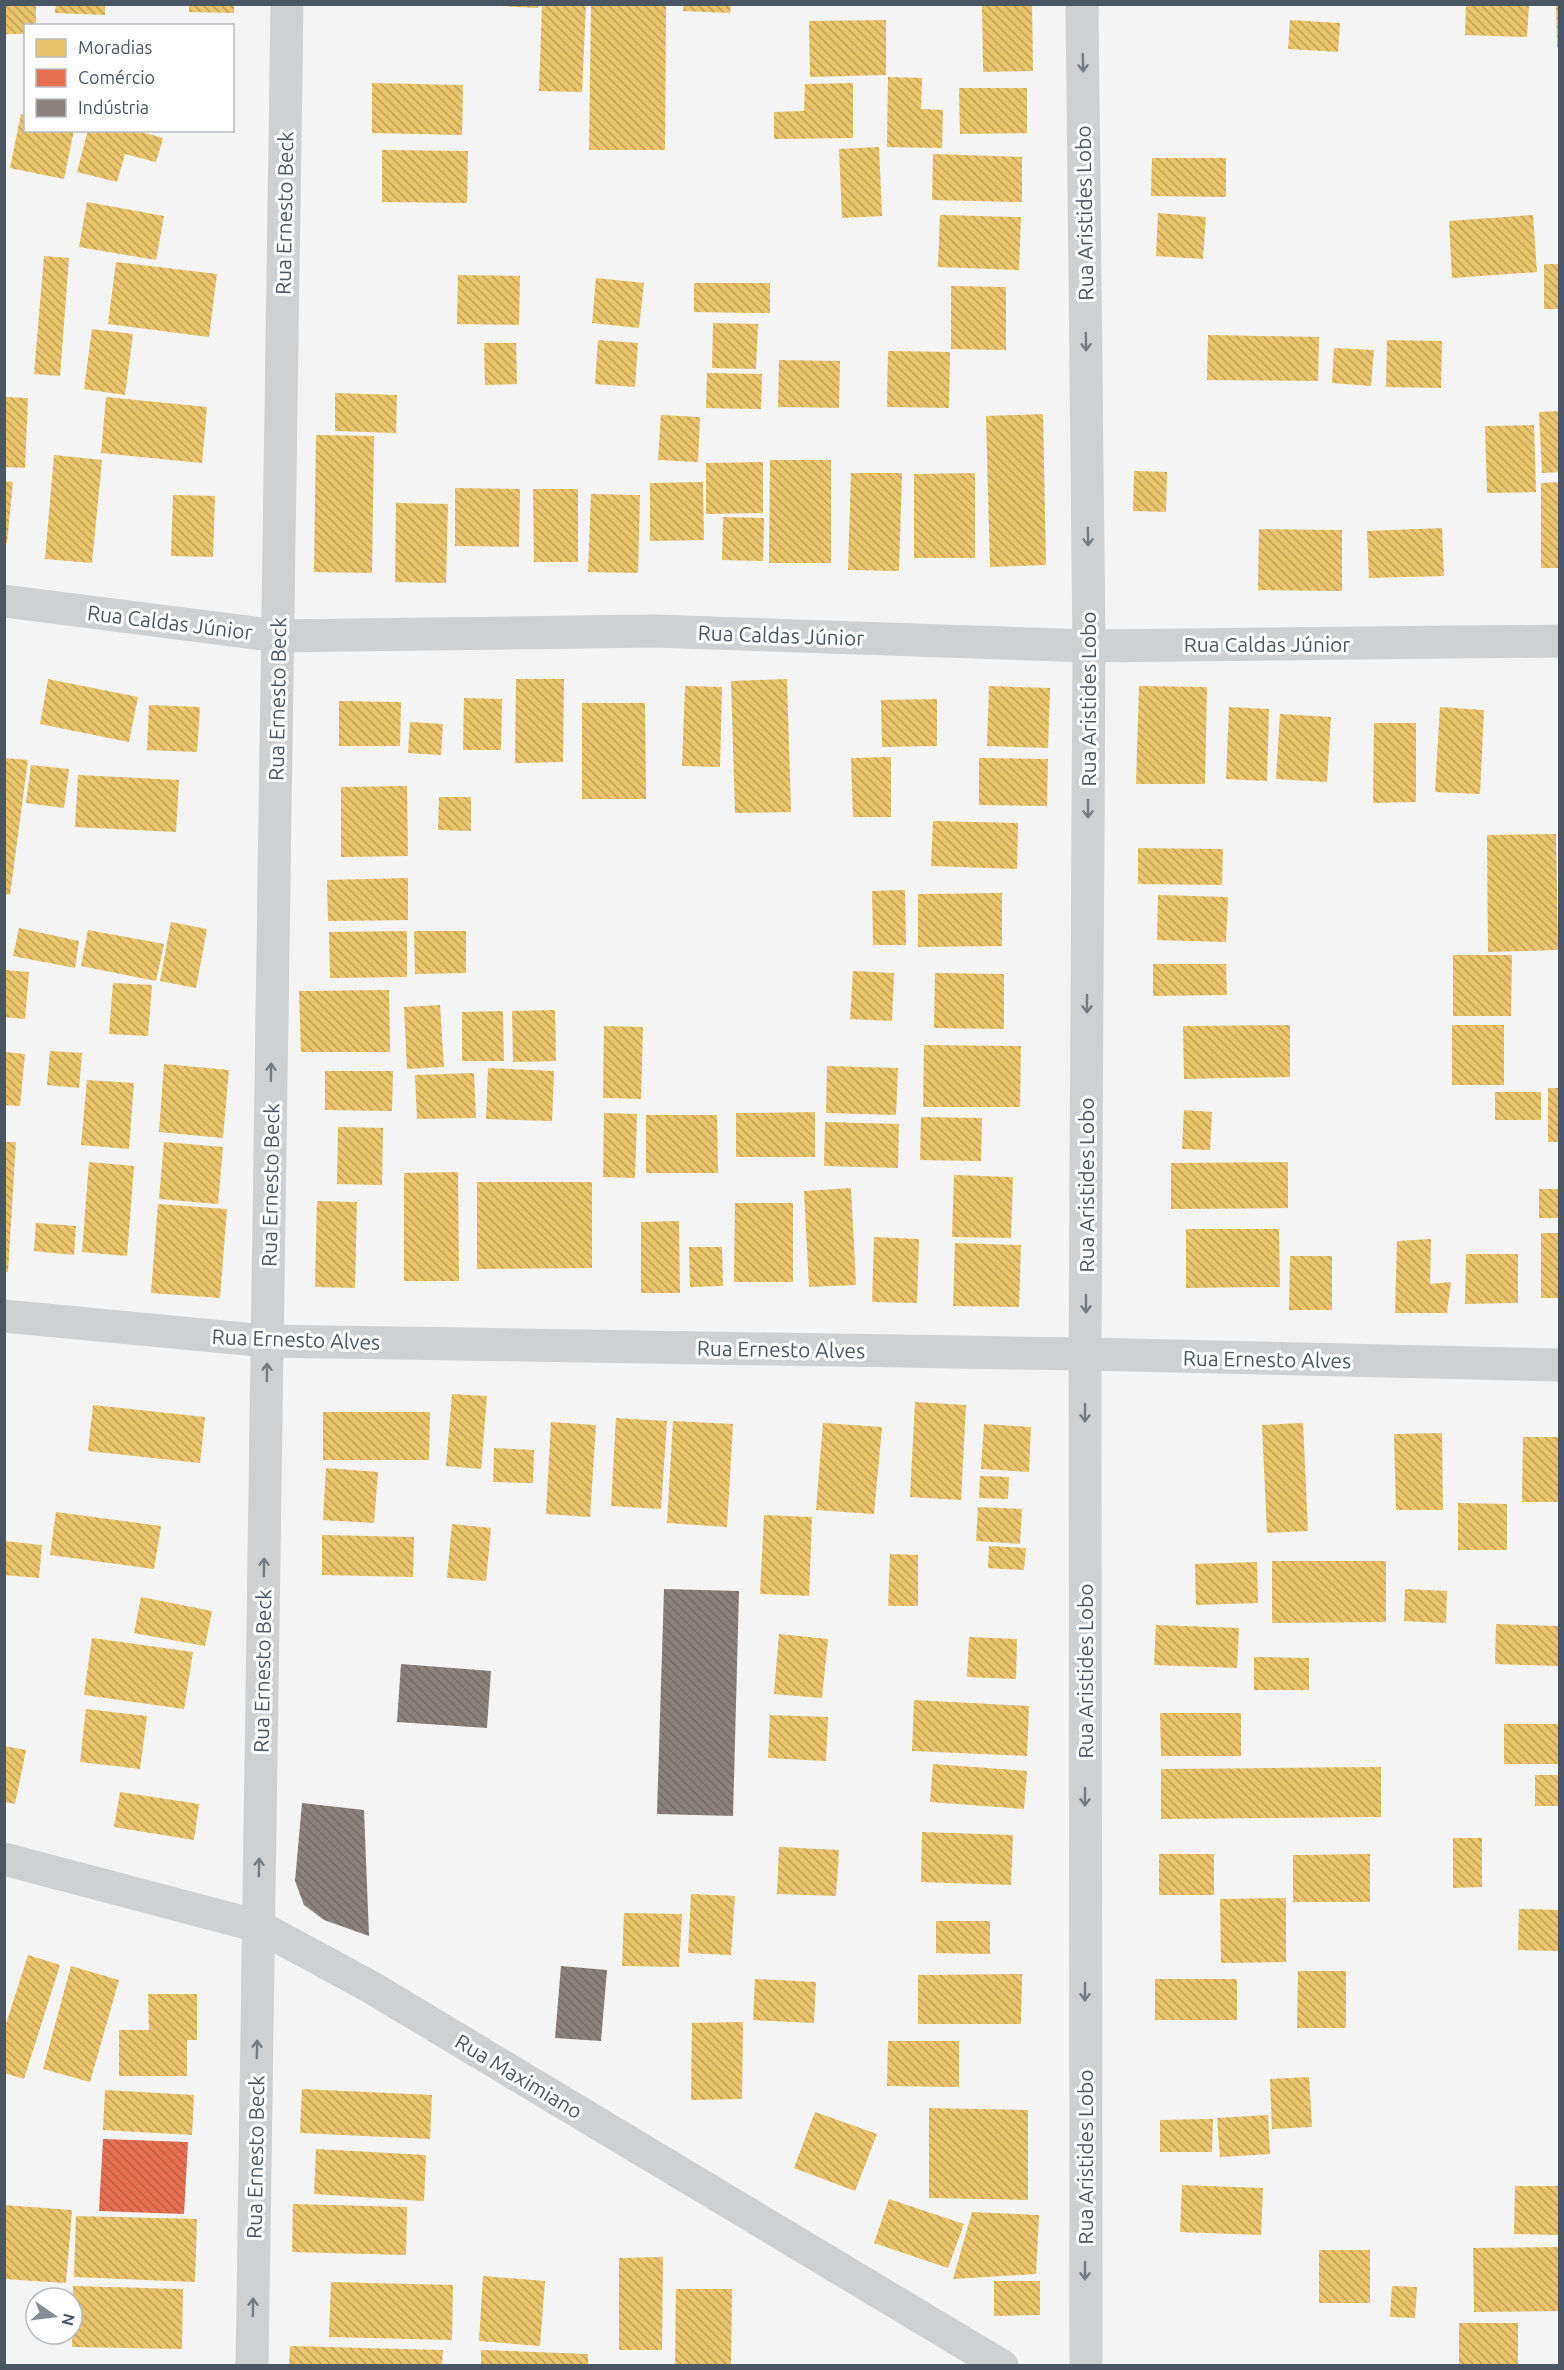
<svg xmlns="http://www.w3.org/2000/svg" width="1564" height="2370" font-family="Ubuntu,sans-serif">
	<style>
		.homes { fill: url(#homes-back-hatch) }
		.shops { fill: url(#shops-back-hatch) }
		.industry { fill: url(#industry-back-hatch) }
		.lines { fill: none; stroke-linecap: round; stroke-linejoin: round }
		.minor { stroke: #ced0d2; stroke-width: 33 }
		.tertiary { stroke: #ced0d2; stroke-width: 33 }
		.oneway { stroke: #727b83 }
		.labels { text-anchor: middle; dominant-baseline: central; stroke-width: 6; stroke-linejoin: round; paint-order: stroke }
		.street-label { font-size: 21px; fill: #4a5661; stroke: #fff }
	</style>
	<defs>
		<pattern id="homes-back-hatch" width="6" height="6" patternUnits="userSpaceOnUse" patternTransform="scale(1.5)"><rect width="6" height="6" fill="#e9c46a"/><path d="M-1 5l2 2M0 0l6 6M5-1l2 2" fill="none" stroke="#bfa25b"/></pattern>
		<pattern id="shops-back-hatch" width="6" height="6" patternUnits="userSpaceOnUse" patternTransform="scale(1.5)"><rect width="6" height="6" fill="#e76f51"/><path d="M-1 5l2 2M0 0l6 6M5-1l2 2" fill="none" stroke="#bd5e47"/></pattern>
		<pattern id="industry-back-hatch" width="6" height="6" patternUnits="userSpaceOnUse" patternTransform="scale(1.5)"><rect width="6" height="6" fill="#8a817c"/><path d="M-1 5l2 2M0 0l6 6M5-1l2 2" fill="none" stroke="#736c69"/></pattern>
	</defs>
	<rect width="100%" height="100%" fill="#f4f4f4"/>
	<g class="homes">
		<path d="M4,4H36V26H26V34H4Z"/>
		<path d="M56,4H105V15L55,13Z"/>
		<path d="M189,4H234V13L189,12Z"/>
		<path d="M501,4H538V8L501,6Z"/>
		<path d="M591,4H666L665,150H589Z"/>
		<path d="M684,4H731L730,13L683,11Z"/>
		<path d="M1032,4L1033,71L983,72L982,5Z"/>
		<path d="M1466,4H1529L1527,37L1465,35Z"/>
		<path d="M1556,4H1560V47H1557Z"/>
		<path d="M542,5H586L582,92L539,91Z"/>
		<path d="M886,20V75L810,77L809,21Z"/>
		<path d="M1290,20L1340,23L1338,52L1288,49Z"/>
		<path d="M888,77L922,78L921,109L943,110L942,148L887,147Z"/>
		<path d="M372,83L463,85L462,135L372,133Z"/>
		<path d="M853,83V138L774,139V112L804,111L805,84Z"/>
		<path d="M959,88H1027V133L960,134Z"/>
		<path d="M21,114L26,115V130H74L64,179L10,168Z"/>
		<path d="M88,130H133L163,138L156,162L125,154L117,182L77,172Z"/>
		<path d="M879,147L882,216L842,218L839,149Z"/>
		<path d="M382,150L468,151L467,203L382,202Z"/>
		<path d="M933,154L1022,157V202L932,200Z"/>
		<path d="M1152,158H1226V197L1151,196Z"/>
		<path d="M87,202L164,216L156,260L79,247Z"/>
		<path d="M1158,213L1206,217L1203,259L1156,256Z"/>
		<path d="M940,215L1021,217L1019,270L938,267Z"/>
		<path d="M1533,215L1537,272L1452,278L1449,221Z"/>
		<path d="M44,256L69,258L60,376L34,374Z"/>
		<path d="M116,262L217,274L209,337L108,324Z"/>
		<rect x="1544" y="264" width="16" height="45"/>
		<path d="M458,275L520,276L519,325L457,324Z"/>
		<path d="M596,278L644,283L639,328L592,323Z"/>
		<path d="M694,283H770V313L694,312Z"/>
		<path d="M951,286L1006,287V350L951,349Z"/>
		<path d="M713,323L758,324L756,369L712,368Z"/>
		<path d="M92,329L133,334L125,395L84,389Z"/>
		<path d="M1208,335L1319,337L1318,381L1207,380Z"/>
		<path d="M598,340L638,343L635,387L595,384Z"/>
		<path d="M1387,340L1442,341L1441,388L1386,387Z"/>
		<path d="M484,343H516L517,384L485,385Z"/>
		<path d="M1334,348L1374,350L1371,386L1332,383Z"/>
		<path d="M888,351L950,352L949,408L887,407Z"/>
		<path d="M779,360L840,361L839,408L778,407Z"/>
		<path d="M707,373L762,374L761,409L706,408Z"/>
		<path d="M335,393L397,395L396,433L335,431Z"/>
		<path d="M4,397L28,398L25,468L4,467Z"/>
		<path d="M106,397L207,407L202,463L101,453Z"/>
		<path d="M1560,411V472L1542,473L1539,412Z"/>
		<path d="M1043,414L1046,565L990,567L986,416Z"/>
		<path d="M661,415L700,417L698,462L658,460Z"/>
		<path d="M1534,425L1536,492L1487,493L1485,426Z"/>
		<path d="M316,435L374,436L372,573L314,572Z"/>
		<path d="M54,455L102,460L92,563L45,559Z"/>
		<path d="M770,460H831V563H769Z"/>
		<path d="M763,462V513L706,514V463Z"/>
		<path d="M1134,471L1167,472L1166,512L1133,511Z"/>
		<path d="M851,473H902L899,571L848,570Z"/>
		<path d="M975,473V558H914V474Z"/>
		<path d="M4,481L13,482L7,543H4Z"/>
		<path d="M703,482L704,540L650,541V483Z"/>
		<path d="M1560,482V568H1541V483Z"/>
		<path d="M455,488L520,489L519,547L455,546Z"/>
		<path d="M533,489H578V562H534Z"/>
		<path d="M591,494L640,495L638,573L588,572Z"/>
		<path d="M173,495L215,496L213,557L171,556Z"/>
		<path d="M396,503L448,504L446,583L395,582Z"/>
		<path d="M723,517L764,518L763,561L722,560Z"/>
		<path d="M1442,528L1444,576L1369,578L1367,531Z"/>
		<path d="M1259,529L1342,530V591L1258,590Z"/>
		<path d="M48,679L138,697L129,742L40,724Z"/>
		<path d="M516,679H564L563,762L515,763Z"/>
		<path d="M787,679L791,812L735,813L731,681Z"/>
		<path d="M685,686L722,687L720,767L682,766Z"/>
		<path d="M989,686L1050,688L1048,748L987,746Z"/>
		<path d="M1139,686L1207,687L1205,784H1136Z"/>
		<path d="M464,698L502,699L501,750H463Z"/>
		<path d="M937,699V746L882,747L881,700Z"/>
		<path d="M339,701L401,702L400,746H339Z"/>
		<path d="M582,703H645L646,799H582Z"/>
		<path d="M149,705L200,707L197,752L147,750Z"/>
		<path d="M1229,707L1269,709L1267,781L1226,779Z"/>
		<path d="M1440,707L1484,710L1480,794L1435,792Z"/>
		<path d="M1280,714L1331,717L1327,782L1276,779Z"/>
		<path d="M410,722L443,724L441,755L408,753Z"/>
		<path d="M1374,723H1416V802L1373,803Z"/>
		<path d="M891,757V817H853L851,758Z"/>
		<path d="M4,758L28,760L10,895L4,894Z"/>
		<path d="M979,758L1048,759L1047,806L979,805Z"/>
		<path d="M31,765L69,769L64,808L26,803Z"/>
		<path d="M78,775L179,780L176,832L75,827Z"/>
		<path d="M407,786L408,856L341,857V787Z"/>
		<path d="M439,797H471V831L438,830Z"/>
		<path d="M933,821L1018,823L1017,869L931,866Z"/>
		<path d="M1556,834L1558,950L1488,952L1487,835Z"/>
		<path d="M1138,848L1223,849L1222,885L1138,884Z"/>
		<path d="M408,878V920L328,921L327,880Z"/>
		<path d="M905,890L906,945H873L872,891Z"/>
		<path d="M1002,893V946L918,947V894Z"/>
		<path d="M1158,895L1228,897L1226,942L1157,940Z"/>
		<path d="M171,922L207,929L196,988L160,981Z"/>
		<path d="M19,928L79,941L75,968L13,956Z"/>
		<path d="M88,930L164,944L156,981L81,966Z"/>
		<path d="M407,931V977L330,978L329,932Z"/>
		<path d="M414,931H466V973L415,974Z"/>
		<path d="M1453,955H1512L1511,1016H1453Z"/>
		<path d="M1153,964H1226L1227,995L1153,996Z"/>
		<path d="M4,970L29,972L25,1019L4,1017Z"/>
		<path d="M853,971L894,973L892,1021L850,1019Z"/>
		<path d="M935,973L1004,974V1029L934,1028Z"/>
		<path d="M113,983L152,985L148,1036L109,1034Z"/>
		<path d="M389,990L390,1052H301L299,991Z"/>
		<path d="M440,1005L444,1067L407,1069L404,1007Z"/>
		<path d="M555,1010L556,1061L513,1062L512,1011Z"/>
		<path d="M503,1011L504,1061H462V1012Z"/>
		<path d="M1290,1025V1077L1184,1079L1183,1026Z"/>
		<rect x="1452" y="1025" width="52" height="60"/>
		<path d="M604,1026L643,1027L641,1099L603,1098Z"/>
		<path d="M924,1045L1021,1046L1020,1107H923Z"/>
		<path d="M50,1051L82,1053L79,1088L47,1085Z"/>
		<path d="M4,1052L25,1054L20,1106L4,1105Z"/>
		<path d="M164,1064L229,1070L223,1138L159,1132Z"/>
		<path d="M827,1066L898,1068L896,1115L826,1113Z"/>
		<path d="M488,1068L554,1071L552,1121L486,1119Z"/>
		<path d="M325,1071H393L392,1111L325,1110Z"/>
		<path d="M474,1073L476,1118L417,1119L415,1075Z"/>
		<path d="M87,1080L134,1083L129,1149L81,1145Z"/>
		<rect x="1548" y="1088" width="12" height="54"/>
		<rect x="1495" y="1092" width="46" height="28"/>
		<path d="M1184,1110L1212,1112L1210,1150L1182,1149Z"/>
		<path d="M815,1112V1157H736V1113Z"/>
		<path d="M604,1113L637,1114L635,1178L603,1177Z"/>
		<path d="M646,1115H717L718,1173H646Z"/>
		<path d="M921,1117L982,1118L981,1161L920,1160Z"/>
		<path d="M825,1122L899,1124L898,1168L824,1166Z"/>
		<path d="M338,1127L383,1128L382,1185L337,1184Z"/>
		<path d="M4,1142H16L8,1272H4Z"/>
		<path d="M164,1142L223,1147L218,1204L159,1199Z"/>
		<path d="M89,1162L134,1166L127,1256L82,1252Z"/>
		<path d="M1288,1162V1208L1171,1209V1163Z"/>
		<path d="M458,1172L459,1281H404V1173Z"/>
		<path d="M954,1175L1013,1177L1011,1238L952,1237Z"/>
		<path d="M477,1182H592V1268L477,1269Z"/>
		<path d="M851,1188L856,1285L809,1287L804,1191Z"/>
		<rect x="1539" y="1189" width="21" height="29"/>
		<path d="M317,1201L357,1202L355,1288L315,1287Z"/>
		<path d="M735,1203H793V1282H734Z"/>
		<path d="M158,1204L227,1209L220,1298L151,1293Z"/>
		<path d="M679,1221L680,1293H641V1222Z"/>
		<path d="M36,1223L76,1226L74,1255L34,1251Z"/>
		<path d="M1186,1229H1279L1280,1287L1186,1288Z"/>
		<rect x="1541" y="1233" width="19" height="65"/>
		<path d="M874,1237L919,1239L917,1303L872,1302Z"/>
		<path d="M1431,1239L1430,1284L1451,1282L1447,1313H1395L1397,1241Z"/>
		<path d="M955,1243L1021,1245L1019,1307L953,1306Z"/>
		<path d="M689,1247H722L723,1286L690,1287Z"/>
		<path d="M1466,1254H1518V1303L1465,1304Z"/>
		<path d="M1290,1256H1332V1310H1289Z"/>
		<path d="M452,1394L487,1396L481,1469L446,1466Z"/>
		<path d="M915,1402L966,1405L961,1500L910,1497Z"/>
		<path d="M93,1405L205,1417L200,1463L88,1451Z"/>
		<path d="M323,1412H430L429,1460H323Z"/>
		<path d="M616,1418L667,1421L661,1509L611,1506Z"/>
		<path d="M673,1421L733,1424L727,1527L667,1523Z"/>
		<path d="M551,1422L596,1425L590,1517L546,1514Z"/>
		<path d="M823,1423L882,1427L874,1514L816,1510Z"/>
		<path d="M1303,1423L1308,1531L1267,1533L1262,1425Z"/>
		<path d="M984,1424L1031,1427L1029,1472L981,1469Z"/>
		<path d="M1442,1433L1443,1510H1396L1394,1434Z"/>
		<path d="M1523,1437H1560V1502H1522Z"/>
		<path d="M494,1448L534,1450L533,1483L493,1482Z"/>
		<path d="M326,1468L378,1472L374,1523L323,1520Z"/>
		<path d="M980,1476L1009,1477L1008,1499L979,1498Z"/>
		<path d="M1458,1503L1507,1504V1550H1458Z"/>
		<path d="M978,1507L1022,1509L1020,1544L976,1541Z"/>
		<path d="M56,1512L161,1526L154,1569L50,1555Z"/>
		<path d="M764,1515L812,1517L809,1596L760,1594Z"/>
		<path d="M452,1524L491,1528L486,1581L447,1578Z"/>
		<path d="M322,1535L414,1537L413,1577L322,1575Z"/>
		<path d="M4,1541L42,1545L39,1578L4,1575Z"/>
		<path d="M989,1546L1026,1548L1024,1570L988,1568Z"/>
		<path d="M890,1554L918,1555V1606H888Z"/>
		<path d="M1272,1561H1386V1622L1272,1623Z"/>
		<path d="M1257,1562L1258,1603L1196,1605L1195,1564Z"/>
		<path d="M1405,1589L1447,1591L1446,1623L1404,1621Z"/>
		<path d="M141,1597L212,1611L205,1646L134,1633Z"/>
		<path d="M1496,1624L1560,1626L1559,1666L1495,1664Z"/>
		<path d="M1156,1625L1239,1628L1237,1668L1154,1665Z"/>
		<path d="M779,1634L828,1639L822,1698L774,1694Z"/>
		<path d="M969,1637L1017,1639L1016,1679L967,1677Z"/>
		<path d="M92,1638L193,1652L184,1709L84,1695Z"/>
		<path d="M1254,1657L1309,1658V1690H1254Z"/>
		<path d="M914,1700L1029,1706L1027,1756L912,1751Z"/>
		<path d="M86,1709L147,1716L140,1769L80,1762Z"/>
		<path d="M1160,1713H1241V1756H1161Z"/>
		<path d="M770,1715L828,1717L826,1761L768,1758Z"/>
		<rect x="1504" y="1724" width="56" height="40"/>
		<path d="M4,1746L26,1750L15,1804L4,1802Z"/>
		<path d="M933,1764L1027,1771L1024,1809L930,1802Z"/>
		<path d="M1381,1767V1817L1161,1819V1769Z"/>
		<rect x="1535" y="1775" width="25" height="31"/>
		<path d="M120,1792L199,1804L194,1840L114,1827Z"/>
		<path d="M922,1832L1013,1835L1011,1885L921,1882Z"/>
		<path d="M1453,1838H1482V1887L1453,1888Z"/>
		<path d="M779,1847L839,1850L836,1896L777,1894Z"/>
		<rect x="1159" y="1854" width="55" height="41"/>
		<path d="M1370,1854V1902H1293V1855Z"/>
		<path d="M691,1894L735,1896L731,1955L688,1953Z"/>
		<path d="M1286,1898V1962L1221,1963L1220,1899Z"/>
		<path d="M1519,1909L1560,1910V1951L1518,1950Z"/>
		<path d="M624,1913L682,1914L679,1967L622,1966Z"/>
		<path d="M936,1921H990V1954L936,1953Z"/>
		<path d="M28,1955L60,1965L24,2079L4,2073V2030Z"/>
		<path d="M71,1966L119,1980L90,2082L43,2069Z"/>
		<path d="M1298,1971H1346V2028H1297Z"/>
		<path d="M1022,1974L1021,2024H918V1975Z"/>
		<path d="M755,1979L816,1982L814,2023L753,2020Z"/>
		<rect x="1155" y="1979" width="82" height="41"/>
		<path d="M148,1994H197V2040H187V2076H119V2030H149Z"/>
		<path d="M743,2022L742,2099L691,2100L692,2023Z"/>
		<path d="M888,2041H959V2087L887,2086Z"/>
		<path d="M1309,2077L1312,2127L1272,2129L1270,2079Z"/>
		<path d="M302,2089L432,2095L430,2139L300,2133Z"/>
		<path d="M105,2090L194,2095L192,2135L103,2130Z"/>
		<path d="M929,2108L1028,2110V2200L929,2198Z"/>
		<path d="M815,2112L877,2134L855,2191L794,2168Z"/>
		<path d="M1268,2115L1270,2154L1220,2157L1217,2118Z"/>
		<path d="M1213,2119L1212,2152H1160V2120Z"/>
		<path d="M316,2149L426,2155L424,2201L314,2194Z"/>
		<path d="M1182,2185L1263,2188L1261,2235L1180,2232Z"/>
		<path d="M1515,2186H1560V2235L1514,2234Z"/>
		<path d="M889,2199L964,2224L948,2268L874,2243Z"/>
		<path d="M293,2204L407,2207L406,2255L292,2252Z"/>
		<path d="M4,2205L72,2210L66,2283L4,2279Z"/>
		<path d="M972,2212L1039,2215L1036,2274L953,2279Z"/>
		<path d="M76,2216L197,2219L195,2282L74,2277Z"/>
		<path d="M1560,2247V2311L1474,2312L1473,2248Z"/>
		<rect x="1319" y="2250" width="51" height="53"/>
		<path d="M663,2257L662,2350H619V2258Z"/>
		<path d="M483,2276L545,2281L540,2346L479,2341Z"/>
		<path d="M994,2281H1040V2315L994,2316Z"/>
		<path d="M331,2282L453,2285L452,2340L329,2337Z"/>
		<path d="M73,2286L183,2289L182,2349L72,2347Z"/>
		<path d="M1392,2286L1417,2287L1415,2318L1390,2317Z"/>
		<path d="M676,2289H732L731,2366H675Z"/>
		<rect x="1459" y="2323" width="59" height="43"/>
		<path d="M290,2346L443,2350L442,2366H289Z"/>
		<path d="M481,2350L588,2354V2366H481Z"/>
	</g>
	<path class="shops" d="M103,2139L188,2142L184,2214L99,2211Z"/>
	<g class="industry">
		<path d="M664,1589L739,1591L733,1816L657,1814Z"/>
		<path d="M401,1664L491,1671L487,1728L397,1722Z"/>
		<path d="M302,1803L364,1810L369,1936L324,1920L304,1905L295,1881Z"/>
		<path d="M561,1966L607,1970L601,2041L555,2038Z"/>
	</g>
	<g class="lines">
		<g class="minor">
			<path d="M1089,646L1560,641"/>
			<path d="M4,1316L267,1341L1085,1354L1560,1365"/>
			<path d="M4,1859L258,1926L369,1986L1002,2366"/>
		</g>
		<g class="tertiary">
			<path d="M1082,4L1089,646L1085,1354L1086,2366"/>
			<path d="M4,601L278,636L654,631L1089,646"/>
			<path d="M252,2366L287,4"/>
		</g>
	</g>
	<defs><path id="oneway-shaft" d="M-6 0H5M1.5-3L5.5 0L1.5 3" fill="none" stroke-width="1.6" stroke-linecap="round" stroke-linejoin="round" transform="scale(1.5)"/></defs>
	<g class="oneway">
		<use href="#oneway-shaft" transform="translate(1083 63) rotate(89)"/>
		<use href="#oneway-shaft" transform="translate(1086 342) rotate(89)"/>
		<use href="#oneway-shaft" transform="translate(1088 537) rotate(89)"/>
		<use href="#oneway-shaft" transform="translate(1088 809) rotate(90)"/>
		<use href="#oneway-shaft" transform="translate(1087 1004) rotate(90)"/>
		<use href="#oneway-shaft" transform="translate(271 1072) rotate(-89)"/>
		<use href="#oneway-shaft" transform="translate(1086 1304) rotate(90)"/>
		<use href="#oneway-shaft" transform="translate(267 1372) rotate(-89)"/>
		<use href="#oneway-shaft" transform="translate(1085 1413) rotate(90)"/>
		<use href="#oneway-shaft" transform="translate(264 1567) rotate(-89)"/>
		<use href="#oneway-shaft" transform="translate(1085 1797) rotate(90)"/>
		<use href="#oneway-shaft" transform="translate(259 1867) rotate(-89)"/>
		<use href="#oneway-shaft" transform="translate(1085 1992) rotate(90)"/>
		<use href="#oneway-shaft" transform="translate(257 2049) rotate(-89)"/>
		<use href="#oneway-shaft" transform="translate(1085 2271) rotate(90)"/>
		<use href="#oneway-shaft" transform="translate(253 2307) rotate(-89)"/>
	</g>
	<g class="labels">
		<g class="street-label">
			<text transform="translate(284 213) rotate(-89)">Rua Ernesto Beck</text>
			<text transform="translate(1084 213) rotate(-91)">Rua Aristides Lobo</text>
			<text transform="translate(170 622) rotate(7)">Rua Caldas Júnior</text>
			<text transform="translate(781 635) rotate(2)">Rua Caldas Júnior</text>
			<text x="1267" y="644">Rua Caldas Júnior</text>
			<text transform="translate(277 699) rotate(-89)">Rua Ernesto Beck</text>
			<text transform="translate(1088 699) rotate(-90)">Rua Aristides Lobo</text>
			<text transform="translate(270 1185) rotate(-89)">Rua Ernesto Beck</text>
			<text transform="translate(1086 1185) rotate(-90)">Rua Aristides Lobo</text>
			<text transform="translate(296 1339) rotate(2)">Rua Ernesto Alves</text>
			<text transform="translate(781 1349) rotate(1)">Rua Ernesto Alves</text>
			<text transform="translate(1267 1359) rotate(1)">Rua Ernesto Alves</text>
			<text transform="translate(262 1671) rotate(-89)">Rua Ernesto Beck</text>
			<text transform="translate(1085 1671) rotate(-90)">Rua Aristides Lobo</text>
			<text transform="translate(519 2076) rotate(31)">Rua Maximiano</text>
			<text transform="translate(255 2157) rotate(-89)">Rua Ernesto Beck</text>
			<text transform="translate(1085 2157) rotate(-90)">Rua Aristides Lobo</text>
		</g>
	</g>
	<rect width="1564" height="2370" fill="none" stroke="#4a5661" stroke-width="12"/>
	<rect x="24" y="24" width="210" height="108" fill="#ffffff" stroke="#b7bbc0" stroke-width="1.5"/>
	<rect x="36" y="39" width="30" height="18" fill="#e9c46a" stroke="#b7bbc0" stroke-width="1.5"/>
	<text x="78" y="54" font-size="18" fill="#4a5661">Moradias</text>
	<rect x="36" y="69" width="30" height="18" fill="#e76f51" stroke="#b7bbc0" stroke-width="1.5"/>
	<text x="78" y="84" font-size="18" fill="#4a5661">Comércio</text>
	<rect x="36" y="99" width="30" height="18" fill="#8a817c" stroke="#b7bbc0" stroke-width="1.5"/>
	<text x="78" y="114" font-size="18" fill="#4a5661">Indústria</text>
	<g transform="translate(54 2316) rotate(104)"><circle r="28" fill="#ffffff" stroke="#b7bbc0" stroke-width="1.5"/>
	<path d="M0-4.5L10 22L0 15L-10 22Z" fill="#868d94"/>
	<text y="-9" font-size="16" font-weight="bold" text-anchor="middle" fill="#4a5661">N</text>
	</g>
</svg>
